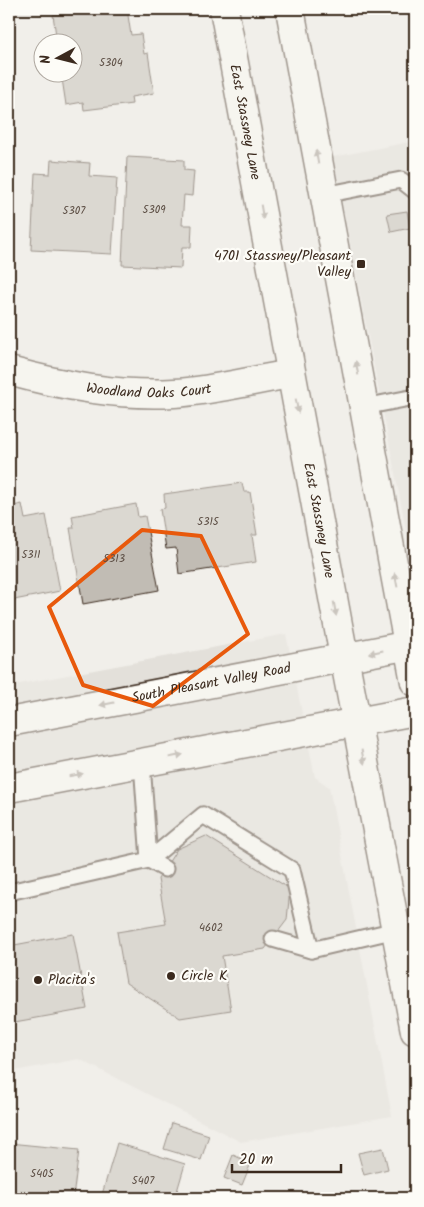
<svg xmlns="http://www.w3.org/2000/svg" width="424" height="1207" font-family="Kalam,sans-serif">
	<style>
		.built { fill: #e3e0da }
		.building { fill: #c1bcb4; stroke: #3b2a1e }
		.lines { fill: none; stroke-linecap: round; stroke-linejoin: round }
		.lane-casing { stroke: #3b2a1e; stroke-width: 19 }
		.street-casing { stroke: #3b2a1e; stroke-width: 31 }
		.secondary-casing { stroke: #3b2a1e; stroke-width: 31 }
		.lane { stroke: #fdfcf7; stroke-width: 15 }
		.street { stroke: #fdfcf7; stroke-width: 28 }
		.secondary { stroke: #fdfcf7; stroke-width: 28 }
		.oneway { fill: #9c938a }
		.marked { fill: none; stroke: #e8590c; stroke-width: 4; stroke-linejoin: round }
		.poi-dot { fill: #3b2a1e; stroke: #fdfcf7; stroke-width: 2 }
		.labels { text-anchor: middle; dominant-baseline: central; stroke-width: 4.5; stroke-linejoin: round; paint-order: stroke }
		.number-label { font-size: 11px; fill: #5c4e44 }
		.street-label { font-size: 14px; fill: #3b2a1e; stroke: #fdfcf7 }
		.poi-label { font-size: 14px; fill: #3b2a1e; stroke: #fdfcf7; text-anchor: start }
	</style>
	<rect width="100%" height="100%" fill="#f1efea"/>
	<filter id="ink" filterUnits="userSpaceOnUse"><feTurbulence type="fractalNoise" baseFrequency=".02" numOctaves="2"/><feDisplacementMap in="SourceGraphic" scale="10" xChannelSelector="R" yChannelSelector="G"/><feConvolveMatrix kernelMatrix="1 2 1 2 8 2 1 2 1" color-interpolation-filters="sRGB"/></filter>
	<g filter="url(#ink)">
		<g class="built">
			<path d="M415,141V575L333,157Z"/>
			<path d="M286,634L315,777L329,787L392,1116L241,1142L79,1059L9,1072V686Z"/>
		</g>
		<g class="building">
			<path d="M99,9H127L131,35L141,34L144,54L148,53L154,93L131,97L132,104L84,110L83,102L66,105L61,72H72V42H57L53,15Z"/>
			<path d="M127,157L184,160V170L194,171L192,196L184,195L182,225H192L191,247H182L181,268L122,265Z"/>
			<path d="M51,160L90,163L89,176L117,178L112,254L31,250L35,173L50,174Z"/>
			<path d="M407,211L410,228L391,232L387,214Z"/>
			<path d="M242,483L244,492H250L257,535H252L256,562L179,574L176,548L166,549L160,509L165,508L164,494Z"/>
			<path d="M22,504L25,519L46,515L60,591L9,601V507Z"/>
			<path d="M136,504L138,517L145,516L159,590L83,604L70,528H74L72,516Z"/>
			<path d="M206,836L290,889L287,920L265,949L222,956L231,1010L180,1018L126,983L117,932L166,924L158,879L177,849Z"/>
			<path d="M73,934L87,1009L9,1023V946Z"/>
			<path d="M172,1123L209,1135L201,1160L164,1149Z"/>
			<path d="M9,1143L79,1150L73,1198H9Z"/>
			<path d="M117,1143L185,1164L175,1198H101Z"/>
			<path d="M383,1148L388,1169L364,1175L358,1153Z"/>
			<path d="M233,1155L251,1163L242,1185L224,1178Z"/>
		</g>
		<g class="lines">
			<defs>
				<g id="lane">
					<path d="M324,195L401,180L415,191"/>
					<path d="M364,407L415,397"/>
					<path d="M165,869L149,860L203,815L292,870L311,950"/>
					<path d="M9,892L149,860L142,763"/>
					<path d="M273,939L311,950L396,930"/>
				</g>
				<g id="street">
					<path id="s1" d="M9,371C64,386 117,396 174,393C213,391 253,380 291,374"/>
				</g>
				<g id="secondary">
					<path id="s2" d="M224,9L339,630L415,1031"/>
					<path d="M290,9L415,682"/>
					<path id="s3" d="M9,722L415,644"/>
					<path d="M9,788L415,711"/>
				</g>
			</defs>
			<use href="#lane" class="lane-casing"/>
			<use href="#street" class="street-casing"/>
			<use href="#secondary" class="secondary-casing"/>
			<use href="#lane" class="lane"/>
			<use href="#street" class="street"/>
			<use href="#secondary" class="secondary"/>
		</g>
		<defs><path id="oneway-solid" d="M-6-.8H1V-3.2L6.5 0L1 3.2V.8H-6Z" transform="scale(1.25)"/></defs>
		<g class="oneway">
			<use href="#oneway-solid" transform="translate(317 157) rotate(-100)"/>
			<use href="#oneway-solid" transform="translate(262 212) rotate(80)"/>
			<use href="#oneway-solid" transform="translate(357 368) rotate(-100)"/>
			<use href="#oneway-solid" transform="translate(297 406) rotate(80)"/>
			<use href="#oneway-solid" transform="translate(396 580) rotate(-101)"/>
			<use href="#oneway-solid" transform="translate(335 609) rotate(80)"/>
			<use href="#oneway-solid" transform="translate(376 652) rotate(168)"/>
			<use href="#oneway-solid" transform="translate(107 704) rotate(169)"/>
			<use href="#oneway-solid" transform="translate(176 756) rotate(-11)"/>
			<use href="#oneway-solid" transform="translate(363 757) rotate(79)"/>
			<use href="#oneway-solid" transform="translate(76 775) rotate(-10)"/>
		</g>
	</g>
	<path d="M0 0H424V1207H0ZM142,530L201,536L248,634L153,706L83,685L49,607Z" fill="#f1efea" fill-opacity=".55" fill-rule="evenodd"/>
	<path class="marked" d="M142,530L201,536L248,634L153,706L83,685L49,607Z"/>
	<g class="poi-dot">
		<rect x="356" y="259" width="10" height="10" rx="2.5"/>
		<circle cx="171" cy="976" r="5"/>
		<circle cx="38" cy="980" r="5"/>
	</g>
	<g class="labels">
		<g class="number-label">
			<text x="111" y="63">5304</text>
			<text x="154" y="210">5309</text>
			<text x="74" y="211">5307</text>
			<text x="208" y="522">5315</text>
			<text x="31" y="555">5311</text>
			<text x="114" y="559">5313</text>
			<text x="211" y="928">4602</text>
			<text x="42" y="1174">5405</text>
			<text x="143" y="1181">5407</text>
		</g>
		<g class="street-label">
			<text stroke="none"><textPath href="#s2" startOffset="115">East Stassney Lane</textPath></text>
			<text stroke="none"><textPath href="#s1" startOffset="142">Woodland Oaks Court</textPath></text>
			<text stroke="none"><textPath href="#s2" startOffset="520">East Stassney Lane</textPath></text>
			<text stroke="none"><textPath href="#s3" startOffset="206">South Pleasant Valley Road</textPath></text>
		</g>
		<g class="poi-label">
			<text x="351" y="256" text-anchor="end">4701 Stassney/Pleasant<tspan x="351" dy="16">Valley</tspan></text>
			<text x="181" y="976">Circle K</text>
			<text x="48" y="980">Placita's</text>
		</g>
	</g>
	<rect width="424" height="1207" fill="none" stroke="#fdfcf7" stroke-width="30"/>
	<rect x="15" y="15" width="394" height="1177" fill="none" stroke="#3b2a1e" stroke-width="2" filter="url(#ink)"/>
	<g transform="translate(58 58) rotate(263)"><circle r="24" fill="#fdfcf7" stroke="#afa8a0"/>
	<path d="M0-4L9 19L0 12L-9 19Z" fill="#3b2a1e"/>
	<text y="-8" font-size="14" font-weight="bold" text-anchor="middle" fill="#3b2a1e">N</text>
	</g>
	<path d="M232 1164v8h109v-8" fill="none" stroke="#3b2a1e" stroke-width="2.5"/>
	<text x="239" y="1164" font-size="15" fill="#3b2a1e" stroke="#fdfcf7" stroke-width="4" paint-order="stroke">20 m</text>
</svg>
